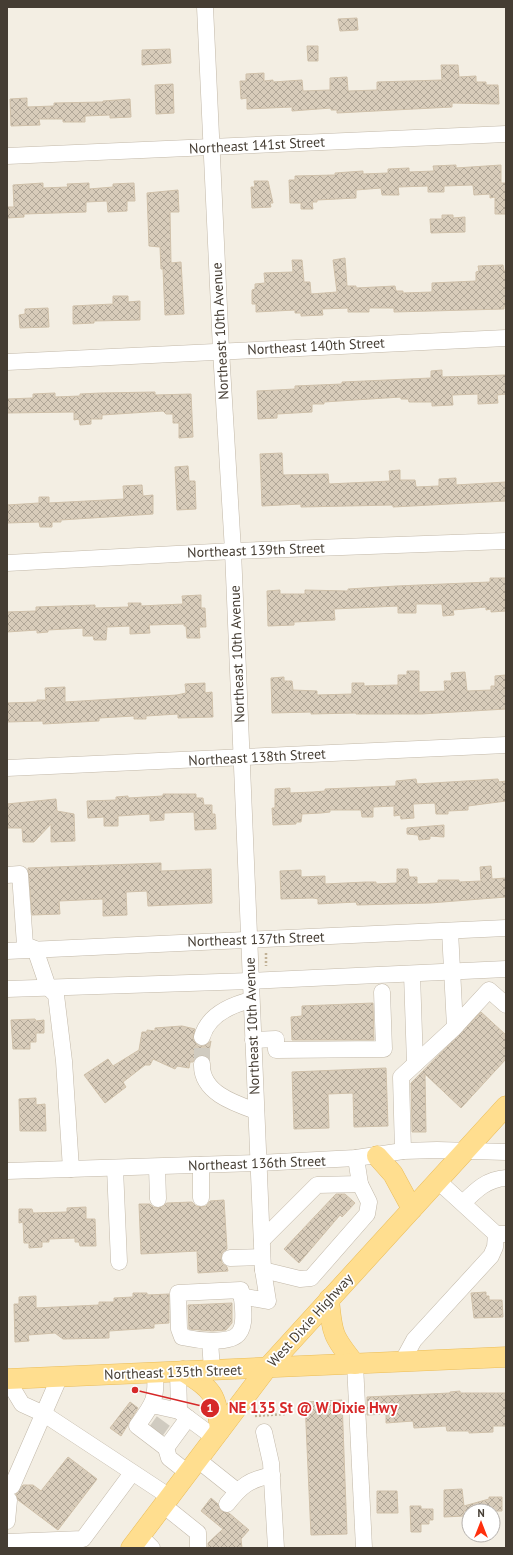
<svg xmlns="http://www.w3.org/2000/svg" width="513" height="1555" font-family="'PT Sans',sans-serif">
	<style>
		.building { fill: url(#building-cross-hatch); stroke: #d0c1aa }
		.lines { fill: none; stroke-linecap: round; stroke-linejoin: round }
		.minor-tunnel { stroke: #d0cbc0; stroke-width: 16; stroke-dasharray: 16 8; stroke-linecap: butt }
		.minor-casing { stroke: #c2b8a8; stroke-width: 17 }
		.major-casing { stroke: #ebbd58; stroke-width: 21 }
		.path { stroke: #c1b195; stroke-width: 2.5; stroke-dasharray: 2 2; stroke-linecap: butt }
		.minor { stroke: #fff; stroke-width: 16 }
		.major { stroke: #ffde8f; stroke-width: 20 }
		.labels { text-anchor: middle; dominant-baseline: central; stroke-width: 3.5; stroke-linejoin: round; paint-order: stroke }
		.street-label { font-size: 14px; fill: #453d33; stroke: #fff }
		.leader { fill: none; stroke: #d62828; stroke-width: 1.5 }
		.callout-dot { fill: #d62828; stroke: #fff; stroke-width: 1.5 }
		.mark-label { font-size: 12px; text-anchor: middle; font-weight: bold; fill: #fff }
		.callout-label { font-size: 15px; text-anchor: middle; font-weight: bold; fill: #d62828; stroke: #fff; stroke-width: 3.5; stroke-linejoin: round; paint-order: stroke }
	</style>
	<defs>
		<pattern id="building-cross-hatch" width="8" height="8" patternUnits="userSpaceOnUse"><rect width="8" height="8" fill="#d8ccba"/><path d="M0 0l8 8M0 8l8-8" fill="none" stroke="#b1a798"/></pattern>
	</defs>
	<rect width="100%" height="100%" fill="#f3eee3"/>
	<g class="building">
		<path d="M357,18L358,30L340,31L338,19Z"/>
		<path d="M307,46H318V61H308Z"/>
		<path d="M170,49L171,63L142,65V50Z"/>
		<path d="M441,65H458L459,77L476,76V82H486V85H498L499,104L452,103V107L337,113V110H331V108L292,111V107L247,109V98L241,99L240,81H246V74L264,73V81L273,80V82L302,80L303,91L330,90V78L347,77L348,91L377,90V82L442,80Z"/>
		<path d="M173,84L174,113L156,114L155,85Z"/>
		<path d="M27,98V107L54,106V103L103,102V101L130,99L131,117L110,118V115L85,116V122H63V119H39L40,125L11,126L10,99Z"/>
		<path d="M456,165V168L501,165V183H506V214H495V197L490,198V194L474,195L473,185L444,186V192H428V186L398,187L399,195H382L381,188L356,190V198L317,200V202H312L313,209H301V203H290L289,180H295V176L335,175V173L363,171V174L388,173V169L409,168V172L434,171L433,166Z"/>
		<path d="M254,181H268L273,203H270L271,207L252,208L251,187H255Z"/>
		<path d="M43,183V188L68,187L67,184L89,183V189L113,187V184L134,183L135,201H127V211L108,212L107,201L86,202V212L24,214V217L7,218V207H14L13,185Z"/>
		<path d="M178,190L179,212H170L171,263L181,262L184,314L165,315L163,269H161L160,247L149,246L147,193Z"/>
		<path d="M442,215H453V218L465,217V232L431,233L430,219H442Z"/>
		<path d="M345,258L347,286H356V288L395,286L396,291H403V293L432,292V283L476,281V272L479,271L478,266L503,265L504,271H506V306H504V309L394,312V308H369V312H348V308L322,309L323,315L301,316V313H295V310L256,312V304H252V290L255,289V284L265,283L264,273L293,272L292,260H302L304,282H310L311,294L337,292L333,260Z"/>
		<path d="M113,296H128V302L140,301V320L94,321V323L73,324V306L113,304Z"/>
		<path d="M48,308L49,327L20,328L19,315L25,314V309Z"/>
		<path d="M442,370V377L506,375V394L497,395L498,403L478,404V394L452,395L453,405L432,406V402H409L408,399H401V397L324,402V404H312V412L277,414V418L258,419L257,391L295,389V386L342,384V382L431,378V371Z"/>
		<path d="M155,392V395L191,394L193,437L179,438V423H173V414H166L163,411L102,415V419H91V424L80,425L79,419L74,420V412L7,413V399L33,398V394L55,393V397L80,396V394L101,393Z"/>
		<path d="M282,453L283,475L328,474L329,484L390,481L389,471L400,470V480H415L416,487L439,486V479L456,478V485L506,482V501L393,507V505L301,507V504L262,506L260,454Z"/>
		<path d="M188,466L189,481H195L196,509L177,510L175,467Z"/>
		<path d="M142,485L143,496L153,495V514L61,520V522H52V527H40L39,522L7,523V505L39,503V497H49V503L124,499L123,486Z"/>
		<path d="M490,578H506V611L491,612V609L486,610V607L453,610L454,615L443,616L442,604H416V613H398V606L334,609L335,620L294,622V625L268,626L267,591L280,590V594H305V590L348,591V589L397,586L490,582Z"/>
		<path d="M201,595V608H205L206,627H199L200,638H187L186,626H184V624L149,625L150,633L130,634V626L107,627L106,640H94L93,636H83V628L48,630V632L37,633V630L7,632V612L36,611V607L95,605V608L129,607L128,603H141V606L183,604L182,596Z"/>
		<path d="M407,671H419V692L445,691L444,681H452L451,673L465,672L467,691L491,690V686H495V676L506,675V709L421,714H356V713L311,714V712L272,713L271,678L284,677V681H292L293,690L317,691V695L352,694V683H364V686L398,685V675H407Z"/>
		<path d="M205,683V693L212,692L213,717L178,718V714L146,716V719H134V716L99,718V721L43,724V721L7,722V703L37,702V700H46L45,688L65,687V702L177,695L186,693L185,684Z"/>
		<path d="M416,779L417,784L498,779L499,782L506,781V801L468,806V810L448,811V814H436L435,803L413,804L414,818L401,819L400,815L394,816V806L373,807V817H362L361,810H330V812L321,813L302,814L301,822H296V824L273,825L272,808H275V789L290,788V793L313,792L325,791V789L396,786V781Z"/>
		<path d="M163,794H196V798H203L204,805H212V814H215L216,829L195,830L194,812L164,813V820L150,821V814L118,816V826H104V817L88,818L87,801L116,800V797L128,796V798L163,796Z"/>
		<path d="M56,799L57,811L74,814L75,841L51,842V824L34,842H23L22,828H7V804Z"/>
		<path d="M444,825V837L430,836V839L419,840L418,835L407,834V828Z"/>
		<path d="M161,863V871L211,869L212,903L148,906L147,891L126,892L127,915L103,916V899L59,901L60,914L32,915L28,868Z"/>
		<path d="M491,866L492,879L506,878V897L430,903L357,905L356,902L318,904V899L313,898L281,899L280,871L301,870V877L325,876V884L366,882H376V884L397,883V869H408L409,877H417V884L438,883V880H459V882L481,881L480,867Z"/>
		<path d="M373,1003L374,1040H292L291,1017L302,1016V1006Z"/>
		<path d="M481,1012L506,1035V1059L461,1108L425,1074L426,1132H412L411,1083Z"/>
		<path d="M35,1019L36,1021L44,1020V1033H36V1042H30V1049H13L11,1020Z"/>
		<path d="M182,1026L195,1029L193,1039L198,1046H204L211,1041L208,1057L201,1055L196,1057L193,1062H190L189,1068L177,1066L175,1069L153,1059L150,1065H145L123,1082L126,1087L105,1103L84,1075L108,1059L113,1066L139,1050L142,1032H147V1030L155,1031V1028Z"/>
		<path d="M386,1068L388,1126L354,1127L353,1093L328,1094L329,1128L294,1129L292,1072Z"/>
		<path d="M36,1098V1105L45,1104L46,1131H20L19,1099Z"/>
		<path d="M336,1194H345L355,1203L342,1217L340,1215L299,1263L284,1249Z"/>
		<path d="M224,1200L227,1249L222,1253L221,1259L222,1263L227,1267L228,1271L198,1273L197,1251L141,1254L139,1204H150L153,1207L159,1208L167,1203L192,1202L196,1206L201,1207L206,1206L210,1201Z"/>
		<path d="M86,1207V1219H95L96,1246H80L79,1242H75V1238L49,1239V1242H42V1247L29,1248V1243H24L23,1222L19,1223V1209H32L33,1213L67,1212V1208Z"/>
		<path d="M486,1292V1296H489V1300H502L503,1317L474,1318L471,1293Z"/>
		<path d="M133,1293H147V1295L169,1294V1323L154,1324V1328L109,1331V1338L63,1339L55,1333L28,1335L29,1341L15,1342L14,1304H19V1297L36,1296V1308L99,1305V1302H114V1298L133,1297Z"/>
		<path d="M232,1303V1323L226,1330L212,1331L189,1329L188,1305Z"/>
		<path d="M460,1391V1393H506V1426H493V1432L469,1433V1431H447L446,1426L414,1428L413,1421L386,1423V1414L367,1415V1397L450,1393V1392Z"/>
		<path d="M342,1400L347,1534L311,1535L305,1402Z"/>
		<path d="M130,1402L138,1408L121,1436L110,1428Z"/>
		<path d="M68,1457L97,1479L58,1530L18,1500L16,1494L23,1485H33L41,1491Z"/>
		<path d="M462,1489L464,1506L489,1499V1497H502V1511H464V1516L444,1517V1490Z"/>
		<path d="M377,1491H397L398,1513H377Z"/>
		<path d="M211,1498L218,1504L221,1511L229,1513L249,1530L241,1539L242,1548H208V1543L223,1529L201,1511Z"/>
		<path d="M410,1506H421V1509H433V1520H429V1524H421V1532H411Z"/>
	</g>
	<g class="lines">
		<g class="minor-tunnel">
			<path d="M202,1064V1037"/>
			<path d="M154,1434L164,1420"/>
		</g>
		<defs>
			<g id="minor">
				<path d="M205,7L221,350L233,551L263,1270L268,1301L241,1296"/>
				<path d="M7,156L506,134"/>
				<path d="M7,362L506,338"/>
				<path d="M7,563L233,551L506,541"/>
				<path d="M7,768L506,745"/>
				<path d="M7,875L20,874L25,945L35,949L48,987L56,995L64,1061L71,1169"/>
				<path d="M450,931L455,1027"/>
				<path d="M7,951L506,928"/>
				<path d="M412,974L415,1064"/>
				<path d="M7,989L250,981L506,969"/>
				<path d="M202,1037C208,1015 231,1005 251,1000"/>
				<path d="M253,1040L276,1039V1050L384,1049L382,992"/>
				<path d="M202,1064C201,1092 233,1103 256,1111"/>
				<path d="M403,1151L401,1077L453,1029L489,990L506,1005"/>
				<path d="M201,1165V1198"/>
				<path d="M157,1167L158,1199"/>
				<path d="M115,1168L119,1262"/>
				<path d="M7,1171L258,1163L356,1158L403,1151L437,1150L506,1152"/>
				<path d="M438,1181L496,1234H506"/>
				<path d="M463,1203C476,1190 487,1179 506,1178"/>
				<path d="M262,1240L317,1185L360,1184L356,1158"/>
				<path d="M230,1258L262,1257"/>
				<path d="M263,1270L300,1279L311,1278L367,1214L369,1202L360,1184"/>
				<path d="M241,1290C242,1302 247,1323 239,1333C231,1345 195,1340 182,1337L179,1329L178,1293Z"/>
				<path d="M210,1341L212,1370"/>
				<path d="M402,1362L414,1340L491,1256L495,1247L496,1234"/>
				<path d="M355,1364L364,1548"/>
				<path d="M178,1371L179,1411"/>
				<path d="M7,1379L22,1404L44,1414L170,1497"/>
				<path d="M152,1405L179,1411L188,1418L166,1448L137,1426C153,1404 157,1400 155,1372"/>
				<path d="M188,1418L215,1438"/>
				<path d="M264,1432L271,1463L276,1548"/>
				<path d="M166,1448L169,1458L188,1473"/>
				<path d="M198,1460L237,1491"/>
				<path d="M12,1486L60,1376"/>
				<path d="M227,1504C242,1485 249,1480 272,1475"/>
				<path d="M163,1505L198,1533V1548"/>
				<path d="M7,1521L9,1500"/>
				<path d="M140,1536L152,1548"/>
				<path d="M7,1542L83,1539L132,1473"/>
			</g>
			<g id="major">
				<path d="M377,1156L393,1174L412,1209"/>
				<path d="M329,1299C332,1334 333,1337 355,1364"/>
				<path d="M183,1371C214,1391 216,1393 220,1430"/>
				<path d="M7,1379L506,1357"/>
				<path d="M131,1548L267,1368L506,1106"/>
			</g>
		</defs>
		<use href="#minor" class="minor-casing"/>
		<use href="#major" class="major-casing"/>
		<g class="path">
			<path d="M266,953V966"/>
			<path d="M255,1416L286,1414"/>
		</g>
		<use href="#minor" class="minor"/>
		<use href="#major" class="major"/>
	</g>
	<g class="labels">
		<g class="street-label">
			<text transform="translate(257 145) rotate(-3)">Northeast 141st Street</text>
			<text transform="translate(220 331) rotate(-93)">Northeast 10th Avenue</text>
			<text transform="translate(316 346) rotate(-3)">Northeast 140th Street</text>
			<text transform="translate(256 550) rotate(-2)">Northeast 139th Street</text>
			<text transform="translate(237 654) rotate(-92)">Northeast 10th Avenue</text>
			<text transform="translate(257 757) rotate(-3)">Northeast 138th Street</text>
			<text transform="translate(256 939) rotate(-2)">Northeast 137th Street</text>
			<text transform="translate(252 1026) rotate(-92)">Northeast 10th Avenue</text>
			<text transform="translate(257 1163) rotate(-2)">Northeast 136th Street</text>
			<text transform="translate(310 1320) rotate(-48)">West Dixie Highway</text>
			<text transform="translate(173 1372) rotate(-2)">Northeast 135th Street</text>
		</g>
	</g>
	<path class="leader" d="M135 1390L210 1408"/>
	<g class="callout-dot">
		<circle cx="135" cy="1390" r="4"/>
		<circle cx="210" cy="1408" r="10"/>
	</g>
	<g class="mark-label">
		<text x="210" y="1412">1</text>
	</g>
	<g class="callout-label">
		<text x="313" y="1413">NE 135 St @ W Dixie Hwy</text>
	</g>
	<rect width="513" height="1555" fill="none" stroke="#453d33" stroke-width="16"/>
	<g transform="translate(481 1523)"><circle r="19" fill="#ffffff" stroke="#b5b1ad"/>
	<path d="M0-3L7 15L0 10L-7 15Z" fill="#ff2f0d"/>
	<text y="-6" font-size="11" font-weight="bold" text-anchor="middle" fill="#453d33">N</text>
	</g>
</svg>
